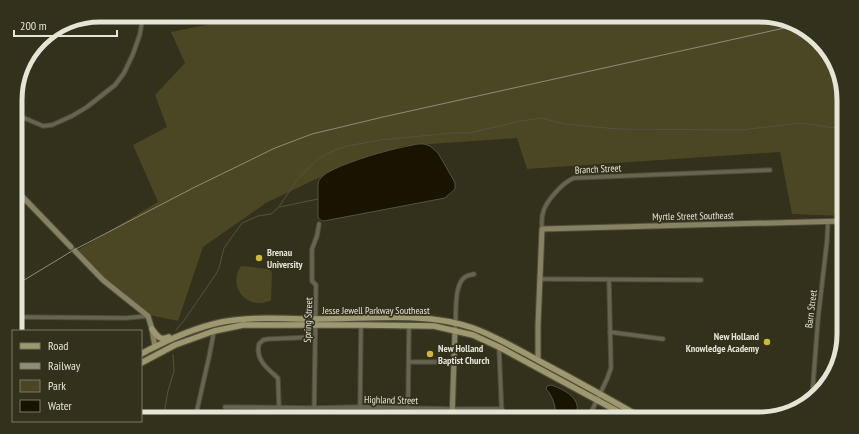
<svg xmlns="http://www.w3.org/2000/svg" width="859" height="434" font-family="'PT Sans Narrow',sans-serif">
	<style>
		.green { fill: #4b4624 }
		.water { fill: #181401; stroke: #565241 }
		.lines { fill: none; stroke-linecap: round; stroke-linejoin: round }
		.stream { stroke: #565241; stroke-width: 1 }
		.street-casing { stroke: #4f4d39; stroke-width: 5.5 }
		.secondary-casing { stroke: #4f4d39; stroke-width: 7 }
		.primary-casing { stroke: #4f4d39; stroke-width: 8 }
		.street { stroke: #676451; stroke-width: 3.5 }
		.secondary { stroke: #868263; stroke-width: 5 }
		.primary { stroke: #9e9871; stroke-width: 5.5 }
		.rail { stroke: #8e8c7b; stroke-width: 1 }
		.poi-dot { fill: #ccb939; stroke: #33301b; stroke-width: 1.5 }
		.labels { text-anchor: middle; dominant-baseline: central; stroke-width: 3.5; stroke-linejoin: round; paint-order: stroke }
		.street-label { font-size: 10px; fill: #e5e4d7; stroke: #33301b }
		.poi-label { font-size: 10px; font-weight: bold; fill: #e5e4d7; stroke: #33301b; text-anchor: start }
		.rim { fill: none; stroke: #e5e4d7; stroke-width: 5 }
	</style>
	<rect width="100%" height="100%" fill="#33301b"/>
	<g class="green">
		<path d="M256,15H759L796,24L830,53L843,89L844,216L792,214L780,152L527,169L517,138L402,146L316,179L266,203L203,247L178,321L140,313L73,253L158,202L133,145L167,127L155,95L185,63L171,32Z"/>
		<path d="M241,266L269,269L272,272L271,300C249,312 226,287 241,266Z"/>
	</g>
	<g class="water">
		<path d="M418,144H424L430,146L438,153L453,179L455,183V189L445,198L329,220C324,221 321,222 318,217V188C318,184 318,181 320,179C324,173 335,169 341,166C366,156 391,149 418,144Z"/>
		<path d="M551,385C567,390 586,402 573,419H555C557,409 553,396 546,389L547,386Z"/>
	</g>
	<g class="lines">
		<g class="stream">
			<path d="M280,207L318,199"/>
			<path d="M176,330L183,322L216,274L219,268L224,248L242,223L258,216L271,214L278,208L298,179L310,166L321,157L335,150L347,146L380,140L452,133H469L521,121L541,118L565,124L617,129L741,130L800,123L843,129"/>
			<path d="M163,419L168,391L174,371L173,355"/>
		</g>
		<defs>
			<g id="street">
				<path d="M15,114L43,126L52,125L72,116L87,107L115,85L124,73L133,54L140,34L143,15"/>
				<path d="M542,229C542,224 541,218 543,213C545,202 563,182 574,178L770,170"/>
				<path d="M541,279L701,280"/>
				<path d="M16,317L126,318L148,316"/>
				<path d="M455,330C457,316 453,285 465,277C468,275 471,275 474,274"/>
				<path d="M610,332L663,339"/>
				<path d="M499,347L502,419"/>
				<path d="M409,362H454"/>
				<path d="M812,398L818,319L827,241L828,221"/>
				<path d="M225,407L314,408L360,407L452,409H502"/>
				<path d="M360,407L361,325"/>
				<path d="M279,408L278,378C268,369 255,360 259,344L263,340L268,339L315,337"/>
				<path d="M408,408L409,325"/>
				<path d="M195,419L209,357L214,331"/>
				<path d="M314,419L316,285L312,281V249L317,236L319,224"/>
				<path d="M588,419L607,379L611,368L609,280"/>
			</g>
			<g id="secondary">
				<path d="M15,189L71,247"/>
				<path d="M75,251L103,280L148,316L152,329L155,347"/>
				<path d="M538,360V325L542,229L844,221"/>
				<path d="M452,419L455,330"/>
			</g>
			<g id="primary">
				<path d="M152,329C157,336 160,341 169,337"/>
				<path d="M141,354C167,340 193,328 222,322C253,316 285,319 316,319C367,319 425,311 473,328C498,337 520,351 543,363C577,381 611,400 644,419"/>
				<path d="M141,363L175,345L214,331L243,325H361L434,326L473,335L499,347L632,419"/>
			</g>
		</defs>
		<use href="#street" class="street-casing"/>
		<use href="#secondary" class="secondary-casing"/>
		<use href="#primary" class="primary-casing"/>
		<use href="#street" class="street"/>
		<use href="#secondary" class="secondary"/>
		<use href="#primary" class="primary"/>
		<path class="rail" d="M16,285L72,251L193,188L275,148L312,134L383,117L798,25"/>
	</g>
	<g class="poi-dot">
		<circle cx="259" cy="258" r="4"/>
		<circle cx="767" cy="342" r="4"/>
		<circle cx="430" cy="354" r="4"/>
	</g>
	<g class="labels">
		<g class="street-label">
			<text transform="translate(598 169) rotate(-3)">Branch Street</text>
			<text transform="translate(693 216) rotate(-1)">Myrtle Street Southeast</text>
			<text transform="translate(811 309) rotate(-83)">Barn Street</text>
			<text x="376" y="310">Jesse Jewell Parkway Southeast</text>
			<text transform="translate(308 320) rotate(-88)">Spring Street</text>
			<text transform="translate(391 400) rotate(1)">Highland Street</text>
		</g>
		<g class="poi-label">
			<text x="267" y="252">Brenau<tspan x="267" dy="12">University</tspan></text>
			<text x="759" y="336" text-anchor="end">New Holland<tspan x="759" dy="12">Knowledge Academy</tspan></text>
			<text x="438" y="348">New Holland<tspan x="438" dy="12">Baptist Church</tspan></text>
		</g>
	</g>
	<path d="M0 0H859V434H0ZM100 22H759A78 78 0 0 1 837 100V334A78 78 0 0 1 759 412H100A78 78 0 0 1 22 334V100A78 78 0 0 1 100 22Z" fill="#33301b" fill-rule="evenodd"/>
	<path class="rim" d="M100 22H759A78 78 0 0 1 837 100V334A78 78 0 0 1 759 412H100A78 78 0 0 1 22 334V100A78 78 0 0 1 100 22Z"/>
	<rect x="12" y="330" width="130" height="92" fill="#33301b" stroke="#7a7866"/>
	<rect x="20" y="343" width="20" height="6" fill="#9e9871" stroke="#7a7866"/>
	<text x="48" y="350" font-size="12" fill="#e5e4d7">Road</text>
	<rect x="20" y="363" width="20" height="6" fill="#8e8c7b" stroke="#7a7866"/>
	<text x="48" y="370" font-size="12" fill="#e5e4d7">Railway</text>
	<rect x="20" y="380" width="20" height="12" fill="#4b4624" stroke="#7a7866"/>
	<text x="48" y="390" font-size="12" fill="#e5e4d7">Park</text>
	<rect x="20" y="400" width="20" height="12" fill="#181401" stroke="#7a7866"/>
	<text x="48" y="410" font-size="12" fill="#e5e4d7">Water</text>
	<path d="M14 30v6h103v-6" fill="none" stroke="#e5e4d7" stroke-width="2"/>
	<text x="20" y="30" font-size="12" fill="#e5e4d7" stroke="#33301b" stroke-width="3" paint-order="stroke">200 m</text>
</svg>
